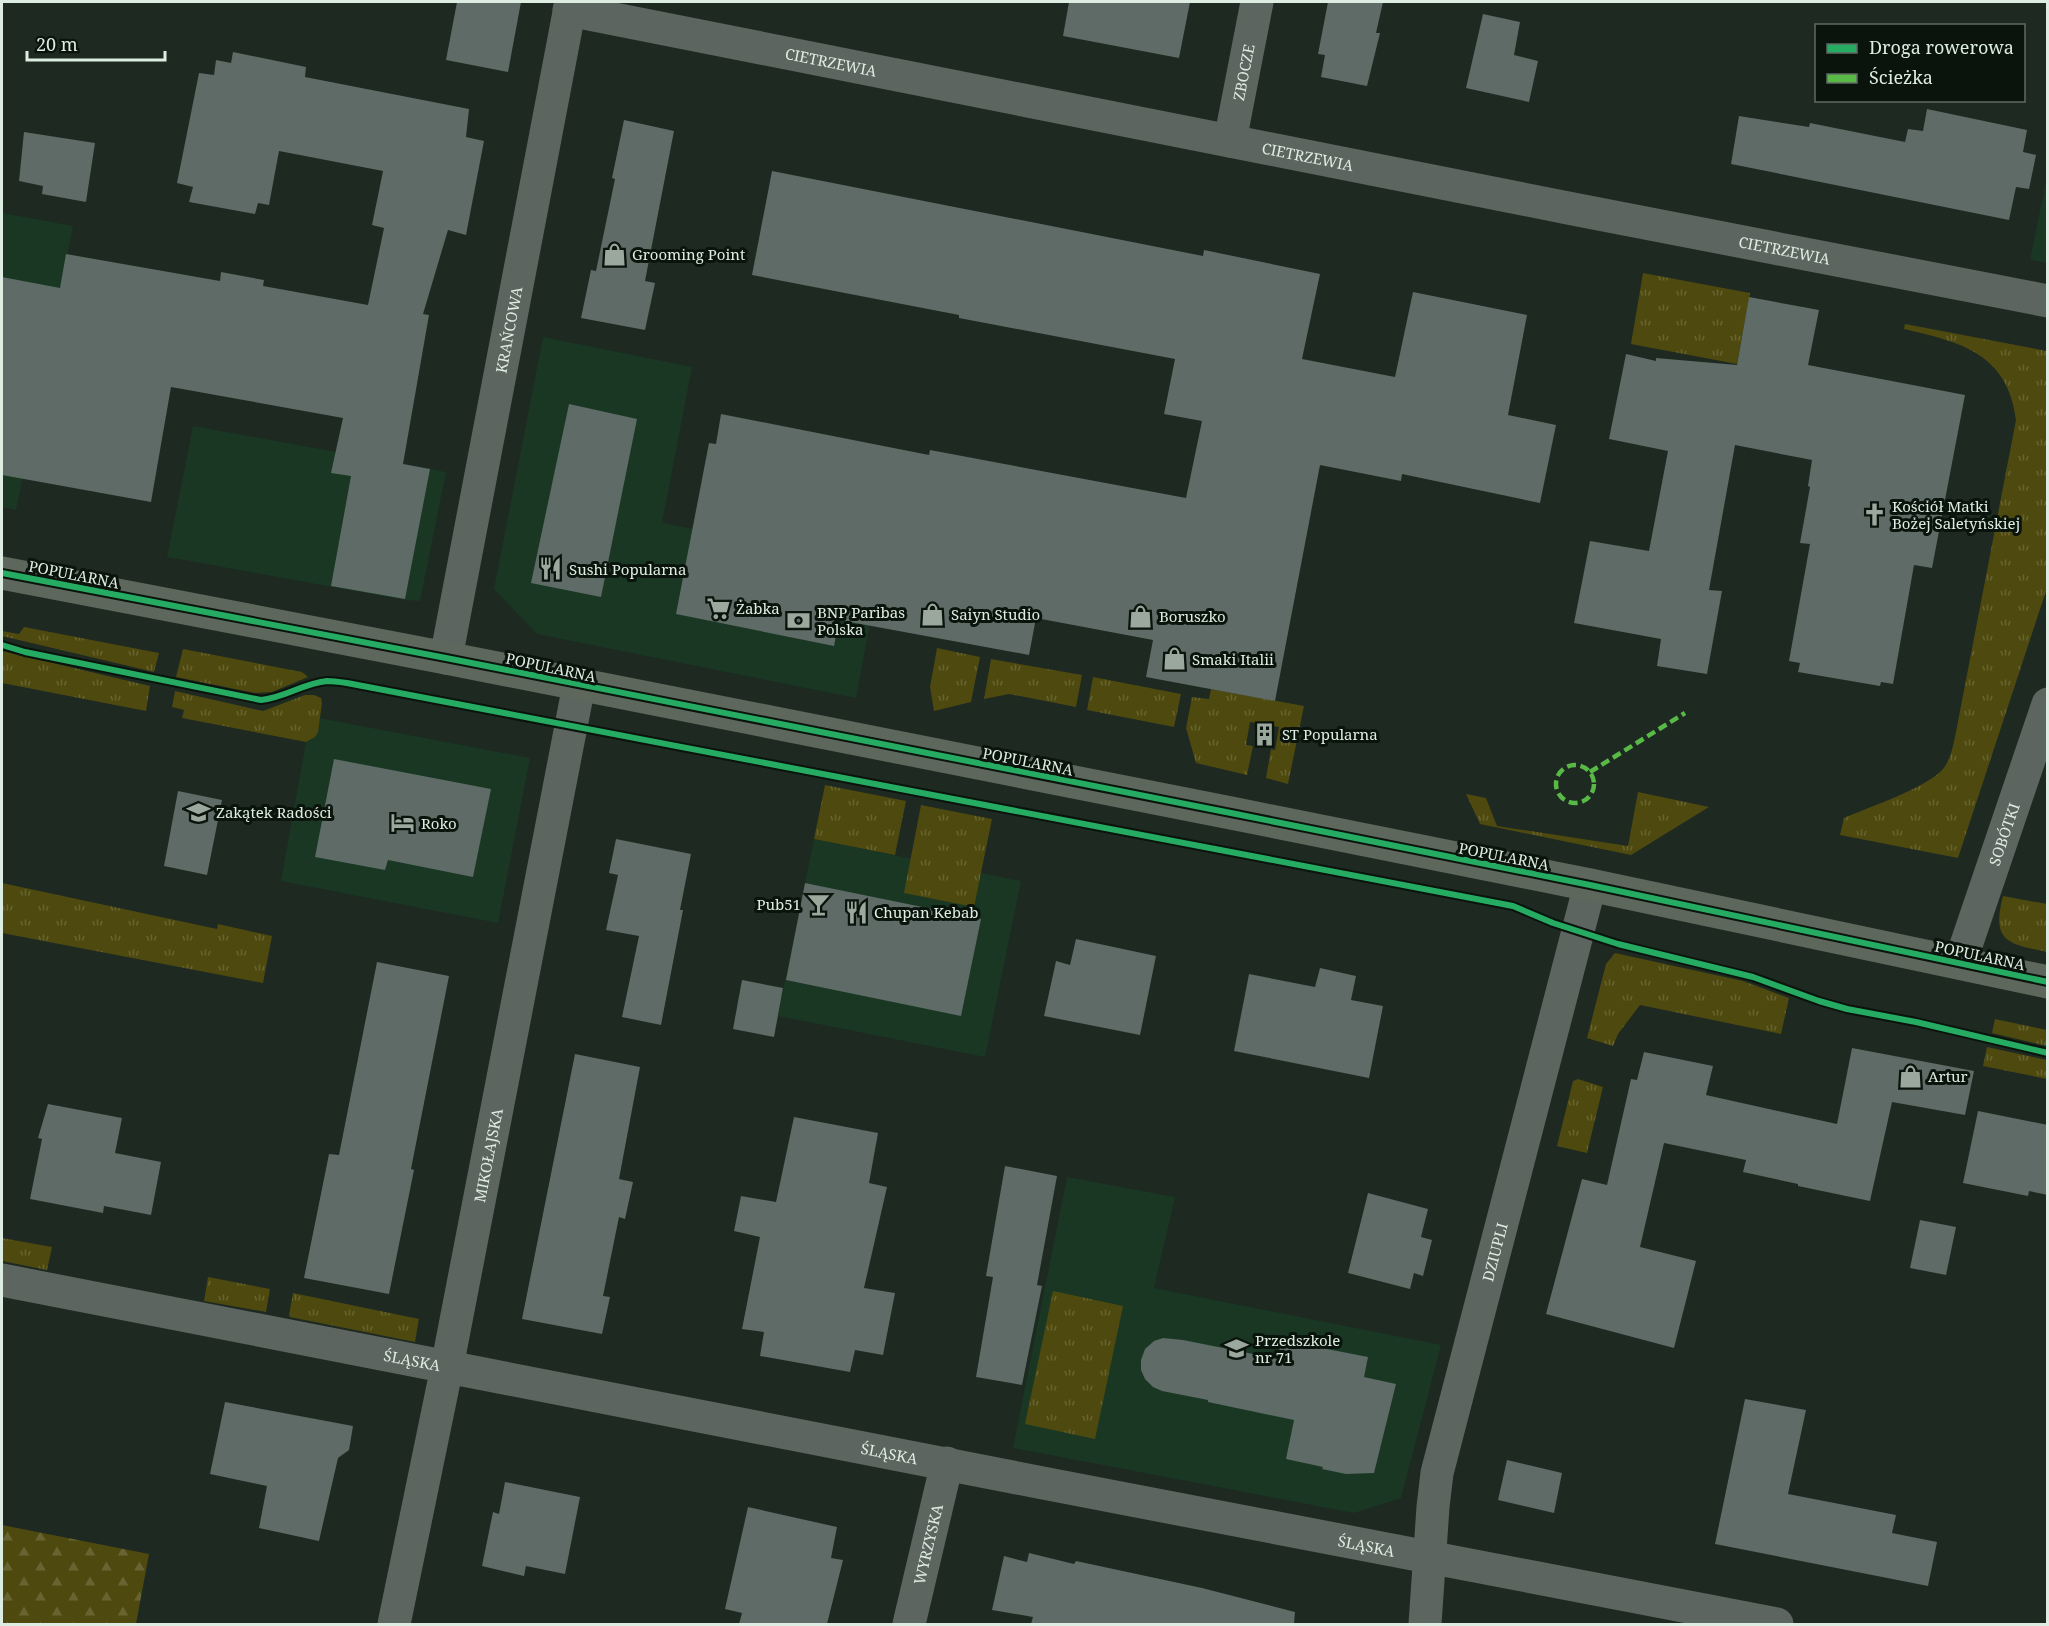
<svg xmlns="http://www.w3.org/2000/svg" width="2049" height="1626" font-family="'Noto Serif',serif">
	<style>
		.built { fill: #1a3724 }
		.grass { fill: url(#grass-tufts) }
		.forest { fill: url(#forest-firs) }
		.building { fill: #5e6b66 }
		.lines { fill: none; stroke-linecap: round; stroke-linejoin: round }
		.street { stroke: #5c655f; stroke-width: 33 }
		.secondary { stroke: #5d675c; stroke-width: 33 }
		.quiet { stroke: #58b947; stroke-width: 4.5; stroke-dasharray: 9 4.5; stroke-linecap: butt }
		.cycleway-casing { stroke: #0a140d; stroke-width: 10 }
		.cycleway { stroke: #26ab63; stroke-width: 6 }
		.labels { text-anchor: middle; dominant-baseline: central; stroke-width: 6; stroke-linejoin: round; paint-order: stroke }
		.street-label { font-size: 15px; fill: #deede2; stroke: #0a140d }
		.poi-label { font-size: 15px; fill: #deede2; stroke: #0a140d; text-anchor: start }
	</style>
	<defs>
		<pattern id="grass-tufts" width="24" height="20" patternUnits="userSpaceOnUse" patternTransform="scale(1.5)"><rect width="24" height="20" fill="#4e490e"/><path d="M3 7l-1-3M5 7V3M7 7l1-3M15 17l-1-3M17 17v-4M19 17l1-3" fill="none" stroke="#676431"/></pattern>
		<pattern id="forest-firs" width="22" height="20" patternUnits="userSpaceOnUse" patternTransform="scale(1.5)"><rect width="22" height="20" fill="#4e490e"/><path d="M5 1l3.5 6h-7zM16 11l3.5 6h-7z" fill="#676431"/></pattern>
	</defs>
	<rect width="100%" height="100%" fill="#1d2921"/>
	<g class="built">
		<path d="M2047,177V263L2030,260Z"/>
		<path d="M2,213L73,226L16,510L2,507Z"/>
		<path d="M543,337L692,367L662,523L881,564L856,698L537,634L494,589Z"/>
		<path d="M193,426L446,472L420,601L405,600L167,557Z"/>
		<path d="M319,718L530,758L498,923L281,881L306,742L315,737L318,732Z"/>
		<path d="M814,839L1021,881L985,1057L778,1016Z"/>
		<path d="M1067,1177L1175,1197L1154,1288L1441,1345L1401,1498L1354,1513L1013,1448Z"/>
	</g>
	<g class="grass">
		<path d="M1643,273L1750,293L1737,364L1631,344Z"/>
		<path d="M1905,324L2047,351V588L1958,858L1840,835L1844,818C1867,808 1925,788 1941,771C1950,762 1952,750 1955,737L2016,420C2008,354 1961,342 1904,329Z"/>
		<path d="M24,627L159,653L154,672L2,636V631L19,634Z"/>
		<path d="M937,648L980,657L971,702L934,711L930,687Z"/>
		<path d="M183,649L302,672L308,677L272,692L255,693L176,677Z"/>
		<path d="M2,651L150,686L146,711L2,683Z"/>
		<path d="M991,659L1082,675L1076,707L1009,694L984,699Z"/>
		<path d="M1093,677L1181,694L1174,727L1087,710Z"/>
		<path d="M1211,689L1304,706L1288,784L1266,778L1271,749L1275,750L1279,727L1250,722L1246,745L1253,746L1247,775L1196,763L1186,728L1192,697L1209,699Z"/>
		<path d="M175,691L263,711L305,695H314L321,698L322,703L318,732L315,737L306,742L182,718L184,710L172,707Z"/>
		<path d="M825,785L906,801L895,855L814,839Z"/>
		<path d="M1638,792L1709,807L1631,855L1480,824L1466,794L1486,798L1497,826L1628,846Z"/>
		<path d="M921,805L992,819L974,907L904,893Z"/>
		<path d="M2,883L217,929L218,924L272,936L263,983L2,933Z"/>
		<path d="M2003,896L2047,904V952C2008,944 1991,942 2003,896Z"/>
		<path d="M1615,953L1743,981L1789,998L1781,1034L1640,1005L1618,1034L1613,1046L1587,1038L1606,964Z"/>
		<path d="M1995,1019L2047,1030V1046L1992,1033Z"/>
		<path d="M1987,1047L2047,1060V1079L1983,1066Z"/>
		<path d="M1578,1079L1603,1087L1587,1153L1557,1146L1573,1081Z"/>
		<path d="M2,1238L52,1247L47,1270L2,1261Z"/>
		<path d="M208,1277L270,1289L266,1312L204,1301Z"/>
		<path d="M1053,1291L1123,1306L1095,1439L1025,1424Z"/>
		<path d="M293,1293L419,1319L415,1342L290,1317L289,1315Z"/>
	</g>
	<path class="forest" d="M2,1525L149,1554L136,1624H2Z"/>
	<g class="building">
		<path d="M457,2H521L508,72L446,60Z"/>
		<path d="M1069,2H1190L1179,58L1063,36Z"/>
		<path d="M1328,2H1383L1376,33H1380L1367,86L1321,77L1325,55L1318,54Z"/>
		<path d="M1483,14L1520,22L1514,55L1538,61L1529,102L1466,88Z"/>
		<path d="M233,52L306,67L305,77L469,109L466,137L484,141L466,235L448,230L423,314L429,315L403,464L430,469L405,599L331,586L351,476L331,473L343,418L171,387L151,502L2,475V277L60,288L66,254L220,281L221,272L264,280L263,286L368,305L384,228L372,225L383,171L279,151L269,205L258,203L255,214L189,202L193,187L177,183L199,73L214,75L216,60L231,63Z"/>
		<path d="M1927,109L2027,130L2023,152L2036,155L2029,189L2016,187L2009,220L1731,164L1739,116L1809,127L1810,123L1905,142L1908,129L1923,131Z"/>
		<path d="M624,120L674,131L645,281L655,283L645,330L581,318L591,270L596,271L615,179L612,178Z"/>
		<path d="M24,132L95,143L86,202L42,194L43,186L19,181Z"/>
		<path d="M772,171L1203,256L1204,250L1320,274L1302,359L1395,377L1413,292L1527,315L1508,415L1556,425L1540,503L1402,474L1401,481L1320,465L1275,701L1146,677L1153,640L1036,618L1029,655L839,620L834,646L676,614L709,443L716,444L721,414L929,455L930,450L1186,498L1202,421L1164,414L1175,359L959,318V315L752,275Z"/>
		<path d="M1749,297L1819,310L1808,365L1965,395L1932,568L1914,565L1893,684L1881,682L1880,686L1798,672L1800,663L1789,661L1810,544L1800,543L1810,487L1808,486L1812,460L1735,445L1709,590L1722,591L1707,674L1657,666L1661,639L1574,623L1590,541L1649,551L1668,451L1609,439L1626,354L1656,361V358L1737,365Z"/>
		<path d="M569,404L637,419L601,597L531,583Z"/>
		<path d="M334,759L491,789L473,877L388,860L385,870L315,857Z"/>
		<path d="M178,791L222,800L207,875L164,866Z"/>
		<path d="M616,839L691,854L680,910H683L661,1025L622,1017L639,936L606,930L618,875L609,873Z"/>
		<path d="M805,883L981,919L961,1016L786,980Z"/>
		<path d="M1076,939L1156,956L1140,1035L1044,1016L1056,961L1070,965Z"/>
		<path d="M377,962L449,976L411,1169L414,1170L389,1294L304,1278L329,1154L339,1155Z"/>
		<path d="M1320,968L1356,976L1351,1000L1383,1006L1369,1078L1234,1051L1249,974L1315,987Z"/>
		<path d="M742,980L783,988L774,1037L733,1029Z"/>
		<path d="M1852,1048L1974,1071L1965,1115L1892,1102L1870,1201L1798,1186V1184L1743,1172L1746,1160L1664,1143L1640,1247L1696,1261L1674,1348L1546,1314L1582,1179L1607,1185L1631,1079L1637,1080L1644,1052L1713,1066L1706,1095L1837,1124Z"/>
		<path d="M575,1054L640,1067L619,1179L633,1182L625,1219L619,1217L603,1296L610,1297L602,1334L522,1319Z"/>
		<path d="M48,1104L122,1118L115,1153L161,1162L151,1215L104,1206L103,1213L30,1199L42,1139L38,1138Z"/>
		<path d="M1978,1111L2048,1125V1195L2029,1191L2028,1196L1963,1183Z"/>
		<path d="M794,1117L878,1133L869,1183L887,1187L864,1288L895,1293L883,1355L855,1350L850,1372L760,1356L764,1332L742,1329L760,1237L734,1231L741,1196L776,1202Z"/>
		<path d="M1005,1166L1057,1176L1037,1285L1042,1286L1022,1385L976,1377L993,1277L986,1276Z"/>
		<path d="M1368,1193L1428,1209L1421,1237L1432,1240L1423,1276L1414,1273L1410,1289L1348,1273Z"/>
		<path d="M1920,1220L1956,1227L1946,1275L1910,1268Z"/>
		<path d="M1163,1338L1183,1340L1278,1359L1281,1340L1368,1357L1364,1377L1396,1384L1374,1473L1346,1474L1322,1469L1323,1467L1286,1459L1294,1420L1208,1402V1400L1162,1391L1153,1387L1145,1379L1141,1370V1360L1145,1349L1154,1341Z"/>
		<path d="M1745,1399L1806,1410L1788,1494L1896,1515L1892,1533L1937,1542L1928,1586L1715,1544Z"/>
		<path d="M225,1402L353,1426L349,1450L338,1458L319,1541L259,1528L267,1486L210,1474Z"/>
		<path d="M1507,1460L1562,1473L1554,1513L1498,1500Z"/>
		<path d="M505,1482L580,1497L565,1574L526,1566L524,1576L482,1566L493,1512L499,1514Z"/>
		<path d="M748,1507L837,1527L831,1558L843,1560L827,1624H739L742,1613L725,1609Z"/>
		<path d="M1029,1553L1074,1564L1076,1561L1202,1588L1295,1612L1294,1624H1031L1033,1617L992,1610L1004,1556L1027,1562Z"/>
	</g>
	<g class="lines">
		<g class="street">
			<path id="s1" d="M569,10L1573,209L2048,301"/>
			<path id="s2" d="M1230,141L1257,2"/>
			<path id="s3" d="M446,658L571,2"/>
			<path id="s4" d="M1960,963L2048,704"/>
			<path id="s5" d="M2,1280C593,1395 1185,1512 1777,1624"/>
			<path id="s6" d="M394,1624L447,1367L579,685"/>
			<path id="s7" d="M909,1624L947,1463"/>
			<path id="s8" d="M1425,1624L1433,1507L1437,1473L1590,885"/>
		</g>
		<path class="secondary" d="M2,573L446,658L1236,814L1590,885L2048,982"/>
		<g class="quiet">
			<circle cx="1575" cy="784" r="19"/>
			<path d="M1590,772L1685,713"/>
		</g>
		<defs>
			<g id="cycleway">
				<path d="M2,573L446,658L1236,814L1590,885L2048,982"/>
				<path d="M2,645L25,652L261,700C284,698 304,683 327,681C333,681 340,682 347,683L1513,906L1553,923L1618,944L1753,977L1819,1001L1847,1009L1916,1022L2048,1053"/>
			</g>
		</defs>
		<use href="#cycleway" class="cycleway-casing"/>
		<use href="#cycleway" class="cycleway"/>
	</g>
	<defs>
		<symbol id="shop-bare" viewBox="-9 -9 18 18"><path d="M-5-2.5h2.3a2.7 3.5 0 0 1 5.4 0H5L5.5 6h-11ZM-1.5-2.5h3a1.5 2.3 0 0 0-3 0Z" fill="#9aa89e" stroke="#0a140d" stroke-width="2.5" paint-order="stroke"/></symbol>
		<symbol id="church-bare" viewBox="-9 -9 18 18"><path d="M-1.2-6h2.4v3.5h3.3v2.4h-3.3V6h-2.4V-.1h-3.3v-2.4h3.3Z" fill="#9aa89e" stroke="#0a140d" stroke-width="2.5" paint-order="stroke"/></symbol>
		<symbol id="restaurant-bare" viewBox="-9 -9 18 18"><path d="M-5-6h1v4h1v-4h1v4h1v-4h1v5L-1.5 .5V6h-2V.5L-5-1ZM5-6V6H3V1.5H1.5Q1.5-4 5-6Z" fill="#9aa89e" stroke="#0a140d" stroke-width="2.5" paint-order="stroke"/></symbol>
		<symbol id="supermarket-bare" viewBox="-9 -9 18 18"><path d="M-6-5.5h2.5l.6 2H6L4.5 2H-2.5L-4.4-4H-6ZM-1.5 3.2a1.3 1.3 0 1 0 .1 0ZM3 3.2a1.3 1.3 0 1 0 .1 0Z" fill="#9aa89e" stroke="#0a140d" stroke-width="2.5" paint-order="stroke"/></symbol>
		<symbol id="bank-bare" viewBox="-9 -9 18 18"><path d="M-6-4H6V4H-6ZM0-2.3a2.3 2.3 0 1 0 0 4.6a2.3 2.3 0 1 0 0-4.6Z" fill="#9aa89e" stroke="#0a140d" stroke-width="2.5" paint-order="stroke"/></symbol>
		<symbol id="building-bare" viewBox="-9 -9 18 18"><path d="M-4-6H4V6H1V3H-1V6H-4ZM-2.5-4.3h1.7v1.8h-1.7ZM.8-4.3h1.7v1.8H.8ZM-2.5-1h1.7V.8h-1.7ZM.8-1h1.7V.8H.8Z" fill="#9aa89e" stroke="#0a140d" stroke-width="2.5" paint-order="stroke"/></symbol>
		<symbol id="school-bare" viewBox="-9 -9 18 18"><path d="M0-5L7-2L0 1L-7-2ZM-4 1L0 2.5L4 1V4Q0 6-4 4Z" fill="#9aa89e" stroke="#0a140d" stroke-width="2.5" paint-order="stroke"/></symbol>
		<symbol id="hotel-bare" viewBox="-9 -9 18 18"><path d="M-6-4.5h1.5V1H6V5H4.5V3h-9V5H-6ZM-4 0a1.8 1.8 0 1 1 3.6 0ZM.5 0V-2.5h3Q6-2.5 6 0Z" fill="#9aa89e" stroke="#0a140d" stroke-width="2.5" paint-order="stroke"/></symbol>
		<symbol id="bar-bare" viewBox="-9 -9 18 18"><path d="M-6-5H6L.8 .8V4.5H3.5V6h-7V4.5H-.8V.8Z" fill="#9aa89e" stroke="#0a140d" stroke-width="2.5" paint-order="stroke"/></symbol>
	</defs>
	<g fill-rule="evenodd">
		<use href="#shop-bare" x="598" y="238" width="33" height="33"/>
		<use href="#church-bare" x="1858" y="498" width="33" height="33"/>
		<use href="#restaurant-bare" x="534" y="552" width="33" height="33"/>
		<use href="#supermarket-bare" x="702" y="592" width="33" height="33"/>
		<use href="#shop-bare" x="916" y="598" width="33" height="33"/>
		<use href="#shop-bare" x="1124" y="600" width="33" height="33"/>
		<use href="#bank-bare" x="782" y="604" width="33" height="33"/>
		<use href="#shop-bare" x="1158" y="642" width="33" height="33"/>
		<use href="#building-bare" x="1248" y="718" width="33" height="33"/>
		<use href="#school-bare" x="182" y="796" width="33" height="33"/>
		<use href="#hotel-bare" x="386" y="806" width="33" height="33"/>
		<use href="#bar-bare" x="802" y="888" width="33" height="33"/>
		<use href="#restaurant-bare" x="840" y="896" width="33" height="33"/>
		<use href="#shop-bare" x="1894" y="1060" width="33" height="33"/>
		<use href="#school-bare" x="1220" y="1332" width="33" height="33"/>
	</g>
	<g class="labels">
		<g class="street-label">
			<text stroke="none"><textPath href="#s1" startOffset="267">CIETRZEWIA</textPath></text>
			<text stroke="none"><textPath href="#s2" startOffset="70">ZBOCZE</textPath></text>
			<text stroke="none"><textPath href="#s1" startOffset="753">CIETRZEWIA</textPath></text>
			<text stroke="none"><textPath href="#s1" startOffset="1239">CIETRZEWIA</textPath></text>
			<text stroke="none"><textPath href="#s3" startOffset="334">KRAŃCOWA</textPath></text>
			<text transform="translate(74 574) rotate(11)">POPULARNA</text>
			<text transform="translate(551 667) rotate(12)">POPULARNA</text>
			<text transform="translate(1028 761) rotate(11)">POPULARNA</text>
			<text stroke="none"><textPath href="#s4" startOffset="136">SOBÓTKI</textPath></text>
			<text transform="translate(1504 856) rotate(11)">POPULARNA</text>
			<text transform="translate(1980 955) rotate(12)">POPULARNA</text>
			<text stroke="none"><textPath href="#s6" startOffset="478">MIKOŁAJSKA</textPath></text>
			<text stroke="none"><textPath href="#s8" startOffset="380">DZIUPLI</textPath></text>
			<text stroke="none"><textPath href="#s5" startOffset="418">ŚLĄSKA</textPath></text>
			<text stroke="none"><textPath href="#s5" startOffset="904">ŚLĄSKA</textPath></text>
			<text stroke="none"><textPath href="#s7" startOffset="82">WYRZYSKA</textPath></text>
			<text stroke="none"><textPath href="#s5" startOffset="1390">ŚLĄSKA</textPath></text>
		</g>
		<g class="poi-label">
			<text x="632" y="254">Grooming Point</text>
			<text x="1892" y="506">Kościół Matki<tspan x="1892" dy="17">Bożej Saletyńskiej</tspan></text>
			<text x="569" y="569">Sushi Popularna</text>
			<text x="736" y="608">Żabka</text>
			<text x="817" y="612">BNP Paribas<tspan x="817" dy="17">Polska</tspan></text>
			<text x="951" y="614">Saiyn Studio</text>
			<text x="1159" y="616">Boruszko</text>
			<text x="1192" y="659">Smaki Italii</text>
			<text x="1282" y="734">ST Popularna</text>
			<text x="216" y="812">Zakątek Radości</text>
			<text x="421" y="823">Roko</text>
			<text x="801" y="904" text-anchor="end">Pub51</text>
			<text x="874" y="912">Chupan Kebab</text>
			<text x="1928" y="1076">Artur</text>
			<text x="1255" y="1340">Przedszkole<tspan x="1255" dy="17">nr 71</tspan></text>
		</g>
	</g>
	<rect width="2049" height="1626" fill="none" stroke="#deede2" stroke-width="6"/>
	<rect x="1815" y="24" width="210" height="78" fill="#0a140d" stroke="#5f6b62" stroke-width="1.5"/>
	<rect x="1827" y="44" width="30" height="9" fill="#26ab63" stroke="#5f6b62" stroke-width="1.5"/>
	<text x="1869" y="54" font-size="18" fill="#deede2">Droga rowerowa</text>
	<rect x="1827" y="74" width="30" height="9" fill="#58b947" stroke="#5f6b62" stroke-width="1.5"/>
	<text x="1869" y="84" font-size="18" fill="#deede2">Ścieżka</text>
	<path d="M27 51v9h138v-9" fill="none" stroke="#deede2" stroke-width="3"/>
	<text x="36" y="51" font-size="18" fill="#deede2" stroke="#0a140d" stroke-width="4.5" paint-order="stroke">20 m</text>
</svg>
